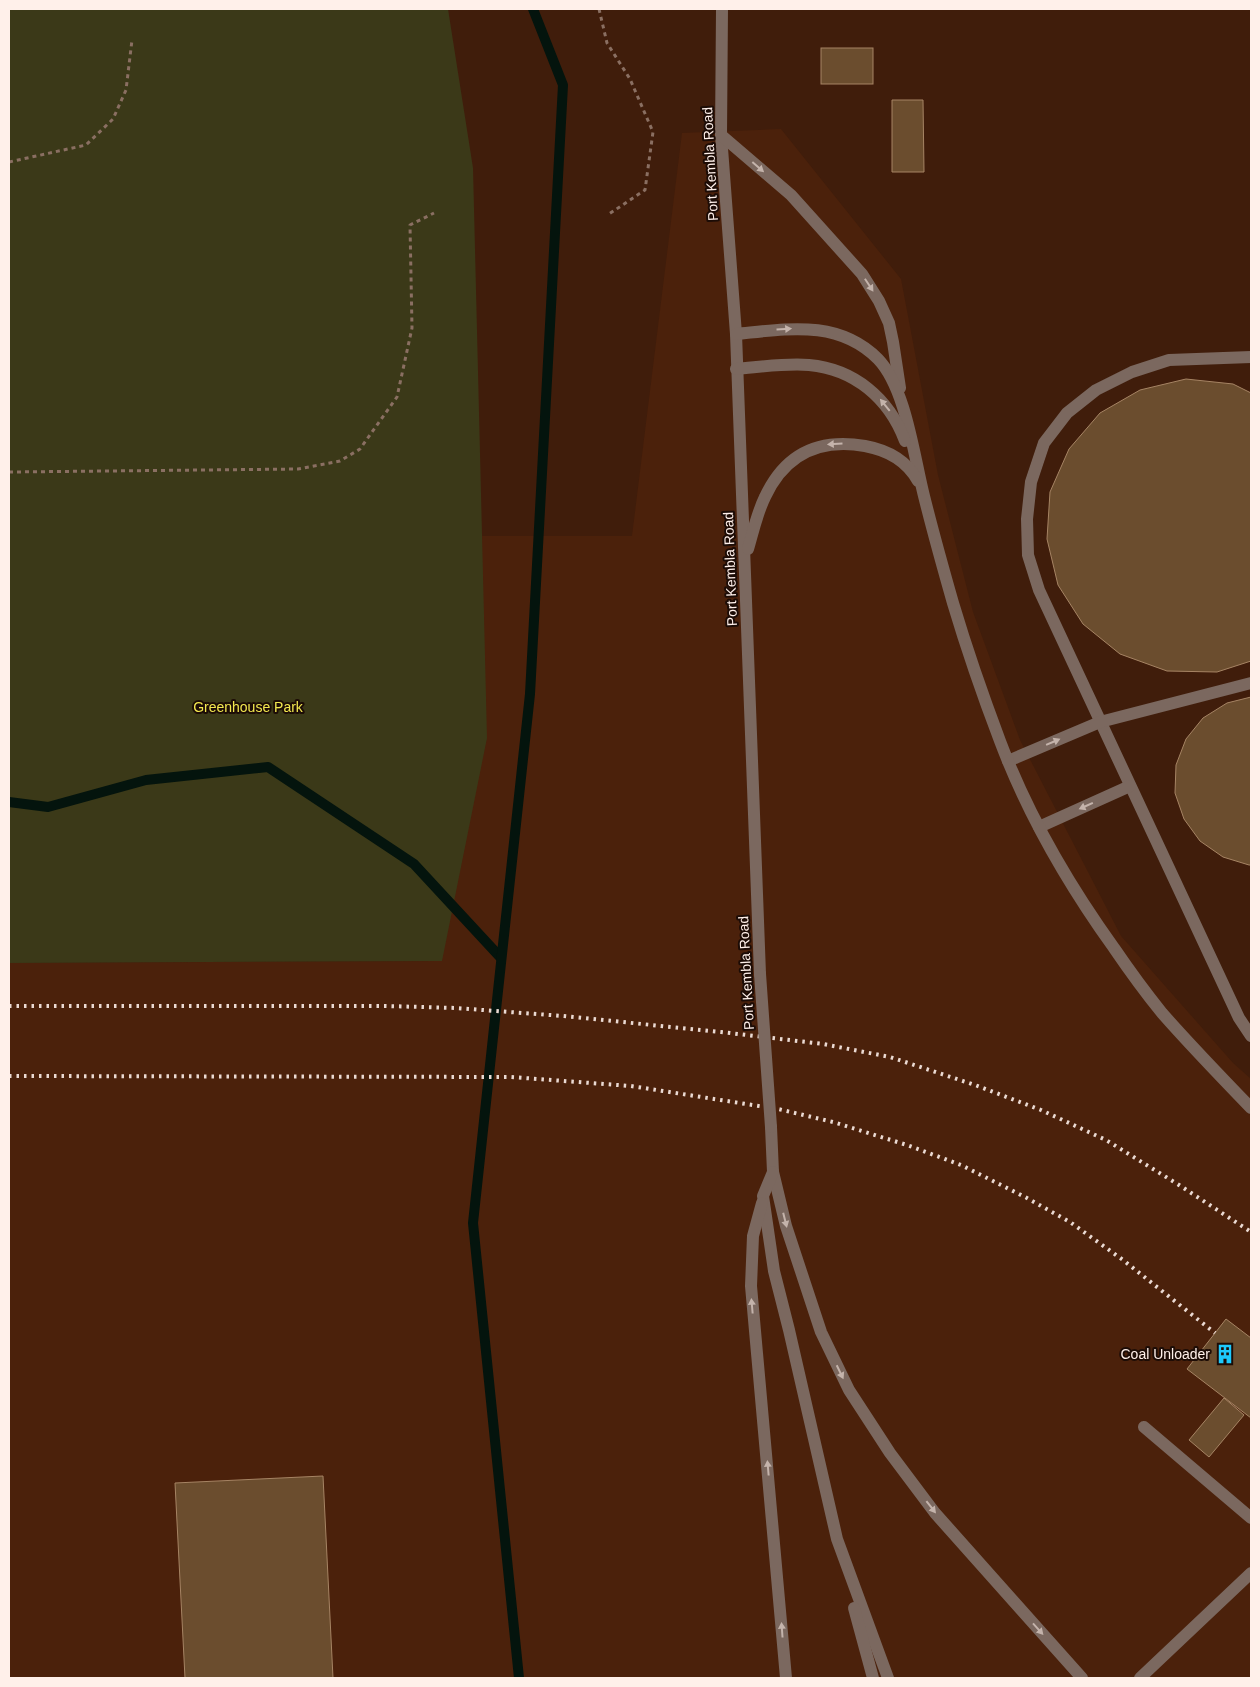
<svg xmlns="http://www.w3.org/2000/svg" width="1260" height="1687" font-family="Helvetica,sans-serif">
	<style>
		.built { fill: #4b210b }
		.green { fill: #3b3918 }
		.lines { fill: none; stroke-linecap: round; stroke-linejoin: round }
		.stream { stroke: #04140d; stroke-width: 10 }
		.building { fill: #6b4d2e; stroke: #a68464 }
		.path { stroke: #8a6f62; stroke-width: 3; stroke-dasharray: 4 4; stroke-linecap: butt }
		.lane { stroke: #7b685f; stroke-width: 12 }
		.street { stroke: #7b685f; stroke-width: 12 }
		.rail { stroke: #ebdad3; stroke-width: 4; stroke-dasharray: 2.5 5; stroke-linecap: butt }
		.street-bridge { stroke: #7b685f; stroke-width: 12 }
		.oneway { fill: #c4b3ab }
		.labels { text-anchor: middle; dominant-baseline: central; stroke-width: 4; stroke-linejoin: round; paint-order: stroke }
		.street-label { font-size: 14px; fill: #fff0ea; stroke: #1c0c06 }
		.park-label { font-size: 14px; fill: #f2e74f; stroke: #1c0c06 }
		.poi-label { font-size: 14px; fill: #fff0ea; stroke: #1c0c06; text-anchor: end }
	</style>
	<rect width="100%" height="100%" fill="#401d0b"/>
	<path class="built" d="M781,129L901,279L938,475L973,612L1020,740L1121,936L1233,1063L1251,1079V1678H9V963L437,961L434,536H632L682,133Z"/>
	<path class="green" d="M9,9H448L473,168L487,738L442,961L9,963Z"/>
	<g class="lines">
		<g class="stream">
			<path d="M9,802L48,807L146,780L268,767L414,864L501,958"/>
			<path d="M519,1678L473,1223L530,694L563,85L533,9"/>
		</g>
	</g>
	<g class="building">
		<rect x="821" y="48" width="52" height="36"/>
		<path d="M892,100H923L924,172H892Z"/>
		<path d="M1186,379L1233,384L1251,393V661L1217,672L1167,671L1120,654L1083,624L1058,585L1047,539L1050,492L1069,449L1100,413L1140,390Z"/>
		<path d="M1251,697V865H1249L1223,857L1200,841L1184,819L1175,793L1176,765L1186,739L1203,718L1227,703Z"/>
		<path d="M1226,1319L1251,1338V1418L1187,1369Z"/>
		<path d="M1224,1398L1244,1415L1209,1457L1189,1440Z"/>
		<path d="M323,1476L333,1678H185L175,1483Z"/>
	</g>
	<g class="lines">
		<g class="path">
			<path d="M599,9L607,43L630,79L653,132L645,190L609,214"/>
			<path d="M9,162L86,145L113,119L126,90L132,40"/>
			<path d="M9,472L298,469L340,461L360,449L397,397L412,328L410,225L434,213"/>
		</g>
		<g class="lane">
			<path d="M1251,357L1169,360L1132,372L1096,390L1067,413L1044,443L1031,482L1027,519L1028,555L1039,590L1239,1018L1251,1036"/>
			<path d="M1008,761L1100,722L1251,683"/>
			<path d="M1039,827L1130,786"/>
			<path d="M771,1127L773,1172L786,1226L821,1332L849,1390L890,1453L935,1513L1082,1678"/>
			<path d="M773,1172L763,1196L774,1271L789,1330L837,1539L888,1678"/>
			<path d="M762,1203L753,1236L751,1286L786,1678"/>
			<path d="M1144,1427L1251,1518"/>
			<path d="M854,1608L873,1678"/>
			<path d="M1140,1678L1251,1573"/>
		</g>
		<g class="street">
			<path d="M722,9L721,135L736,334L760,974"/>
			<path d="M721,135L791,195L862,274L879,301L889,323L893,342L900,388"/>
			<path d="M736,334C787,329 838,319 878,359C906,388 914,457 924,496C933,532 943,568 953,603C967,650 983,696 1000,741C1028,815 1068,884 1114,948C1129,970 1145,992 1162,1013C1191,1046 1221,1077 1251,1108"/>
			<path d="M736,369C760,367 785,363 809,365C854,369 889,398 905,441"/>
			<path d="M748,549C753,532 757,513 765,497C785,454 819,438 865,446C887,450 907,461 918,481"/>
		</g>
		<g class="rail">
			<path d="M9,1006H386L456,1008L563,1016L721,1032L823,1044L890,1057L975,1085L1041,1110L1106,1140L1179,1185L1251,1232"/>
			<path d="M9,1076L511,1077L631,1086L778,1109L833,1122L907,1145L961,1165L1025,1197L1070,1222L1123,1260L1215,1333"/>
		</g>
		<path class="street-bridge" d="M760,974L771,1127"/>
	</g>
	<defs><path id="oneway-solid" d="M-6-.8H1V-3.2L6.5 0L1 3.2V.8H-6Z" transform="scale(1.25)"/></defs>
	<g class="oneway">
		<use href="#oneway-solid" transform="translate(758 167) rotate(41)"/>
		<use href="#oneway-solid" transform="translate(869 285) rotate(57)"/>
		<use href="#oneway-solid" transform="translate(784 329) rotate(-4)"/>
		<use href="#oneway-solid" transform="translate(885 405) rotate(-129)"/>
		<use href="#oneway-solid" transform="translate(835 444) rotate(177)"/>
		<use href="#oneway-solid" transform="translate(1053 742) rotate(-23)"/>
		<use href="#oneway-solid" transform="translate(1086 806) rotate(156)"/>
		<use href="#oneway-solid" transform="translate(785 1220) rotate(76)"/>
		<use href="#oneway-solid" transform="translate(752 1306) rotate(-95)"/>
		<use href="#oneway-solid" transform="translate(840 1372) rotate(64)"/>
		<use href="#oneway-solid" transform="translate(768 1468) rotate(-95)"/>
		<use href="#oneway-solid" transform="translate(931 1507) rotate(52)"/>
		<use href="#oneway-solid" transform="translate(1038 1629) rotate(48)"/>
		<use href="#oneway-solid" transform="translate(782 1630) rotate(-94)"/>
	</g>
	<defs>
		<symbol id="building-bare" viewBox="-9 -9 18 18"><path d="M-4-6H4V6H1V3H-1V6H-4ZM-2.5-4.3h1.7v1.8h-1.7ZM.8-4.3h1.7v1.8H.8ZM-2.5-1h1.7V.8h-1.7ZM.8-1h1.7V.8H.8Z" fill="#1dc9fc" stroke="#1c0c06" stroke-width="2.5" paint-order="stroke"/></symbol>
	</defs>
	<g fill-rule="evenodd">
		<use href="#building-bare" x="1211" y="1340" width="28" height="28"/>
	</g>
	<g class="labels">
		<g class="street-label">
			<text transform="translate(710 164) rotate(-93)">Port Kembla Road</text>
			<text transform="translate(730 569) rotate(-92)">Port Kembla Road</text>
			<text transform="translate(746 973) rotate(-93)">Port Kembla Road</text>
		</g>
		<g class="park-label">
			<text x="248" y="707">Greenhouse Park</text>
		</g>
		<g class="poi-label">
			<text x="1210" y="1354">Coal Unloader</text>
		</g>
	</g>
	<rect width="1260" height="1687" fill="none" stroke="#fff0ea" stroke-width="20"/>
</svg>
